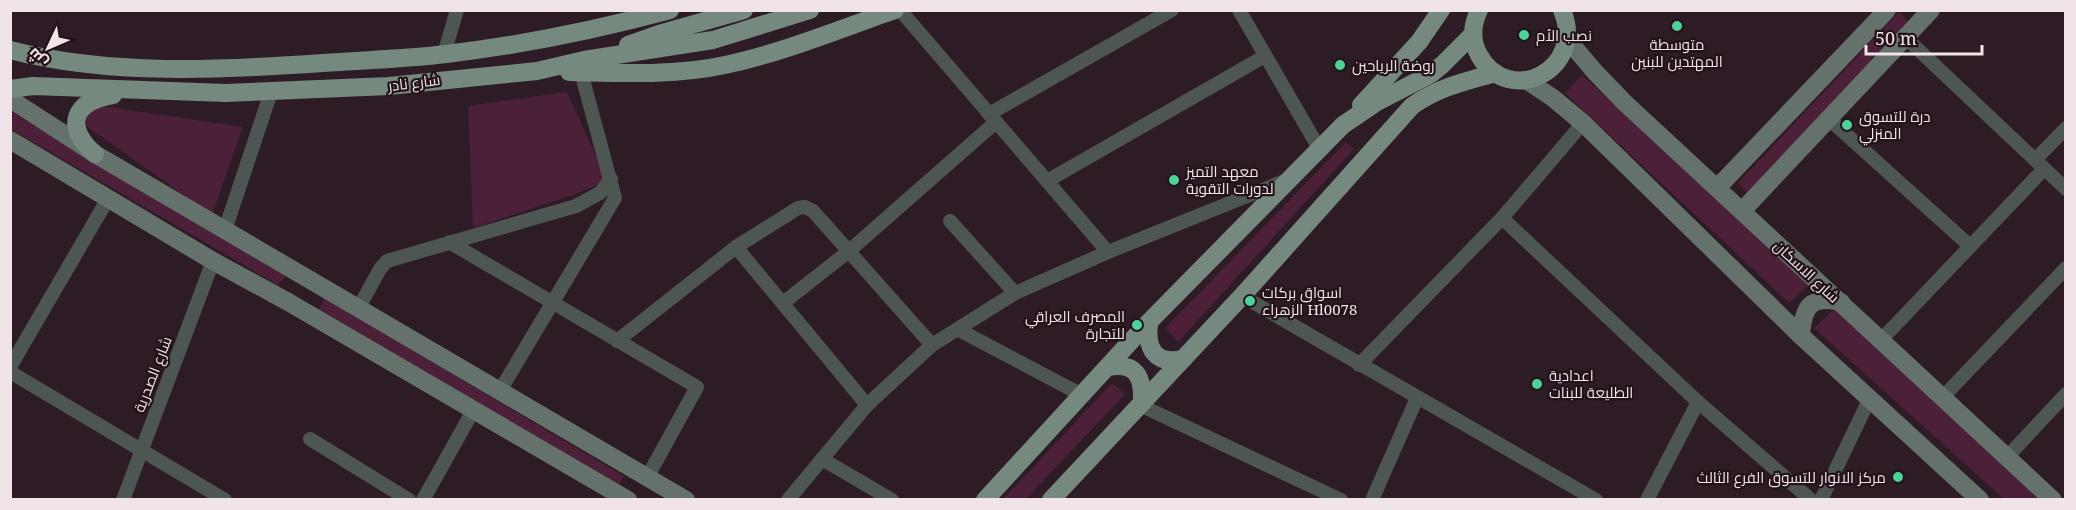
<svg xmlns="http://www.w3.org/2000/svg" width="2076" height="510" font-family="'Noto Serif',Cairo,serif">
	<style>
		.green { fill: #4b2038 }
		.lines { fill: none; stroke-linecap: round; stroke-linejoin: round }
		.street { stroke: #4d5651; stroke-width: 14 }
		.secondary { stroke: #64726b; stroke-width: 18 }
		.primary { stroke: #76897f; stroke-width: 18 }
		.poi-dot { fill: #4dd39a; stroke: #23131b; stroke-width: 2 }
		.labels { text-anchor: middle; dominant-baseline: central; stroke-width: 4.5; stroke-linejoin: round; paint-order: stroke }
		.poi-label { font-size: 15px; fill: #f0e4e9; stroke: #23131b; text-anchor: start }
		.street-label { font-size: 15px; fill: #f0e4e9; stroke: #23131b }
	</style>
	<rect width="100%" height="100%" fill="#2d1c25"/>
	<g class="green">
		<path d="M1899,12L1909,22L1747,193L1738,183Z"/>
		<path d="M1582,75L1808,285L1789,303L1565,93Z"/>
		<path d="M567,92L607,181L576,194L473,228L468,106Z"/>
		<path d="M89,104L243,127L212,215L86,126Z"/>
		<path d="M10,111L286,276L278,285L11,129Z"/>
		<path d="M1346,142L1354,149L1178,342L1165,328Z"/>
		<path d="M324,298L624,476L616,490L319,309Z"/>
		<path d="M1834,309L2039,499H2004L1814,328Z"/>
		<path d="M1112,383L1125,394L1026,499H1003Z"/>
	</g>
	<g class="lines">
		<g class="street">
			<path d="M900,10L1108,252"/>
			<path d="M1239,10L1320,150"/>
			<path d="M1906,38L2066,189"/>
			<path d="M444,54L457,10"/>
			<path d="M989,114L1172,10"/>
			<path d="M1829,119L1970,246"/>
			<path d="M2035,160L2066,128"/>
			<path d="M1047,181L1265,56"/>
			<path d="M1502,218L1698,402L1811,500"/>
			<path d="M950,221L1015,293"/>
			<path d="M225,230L271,92"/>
			<path d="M449,242L697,387L648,476"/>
			<path d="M736,247L867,405"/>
			<path d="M1242,296L1596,500"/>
			<path d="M783,303L849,251L996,122"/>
			<path d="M358,309L380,269L387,261L576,206L600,193L611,179"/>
			<path d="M959,330L1082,395"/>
			<path d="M1881,340L2044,169"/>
			<path d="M617,341L736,247L798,208L805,207L813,211L932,345"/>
			<path d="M1359,365L1502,218L1583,123"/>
			<path d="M10,367L109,197"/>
			<path d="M10,372L225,500"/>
			<path d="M501,389L615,198L581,72L576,64"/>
			<path d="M1942,398L2066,268"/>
			<path d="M1140,405L1341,500"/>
			<path d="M310,439L409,500"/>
			<path d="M2007,457L2066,394"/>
			<path d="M822,459L892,500"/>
			<path d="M123,500L213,261"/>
			<path d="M423,500L474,409"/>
			<path d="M788,500L867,405L932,345L1015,293L1108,252L1287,180"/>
			<path d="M1372,500L1417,398"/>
			<path d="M1647,500L1698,402"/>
			<path d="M1821,500L1869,400"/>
		</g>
		<g class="secondary">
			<path d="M1567,39L1595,72L1625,103L2053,500"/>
			<path d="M1526,80L1553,98L1583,123L1799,334L1980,500"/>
			<path d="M10,99L95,154L686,500"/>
			<path d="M10,140L213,261L290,303L628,500"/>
			<path d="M1717,188L1887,10"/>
			<path d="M1742,211L1931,10"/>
			<path d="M1801,336C1803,307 1810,295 1841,302"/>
		</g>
		<g class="primary">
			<path d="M1479,10C1472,25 1471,41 1479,55C1509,109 1587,69 1562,10"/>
			<path d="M628,45L659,34L744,10"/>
			<path d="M10,50C109,76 223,70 323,63C364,60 406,59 446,54C522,45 596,30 670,10"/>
			<path d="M569,72C620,73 674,76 725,65C782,53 840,29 895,10"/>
			<path d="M10,89L33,86L226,93L389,86L537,71L584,60L713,40L810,10"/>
			<path d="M1361,105L1419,42L1441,10"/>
			<path d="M95,154C63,126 74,101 113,95"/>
			<path d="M1149,323C1146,348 1154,365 1183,359"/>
			<path d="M1108,367C1137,362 1143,377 1142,403"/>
			<path d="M985,500L1143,328L1343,125L1377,102L1431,74L1442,65L1473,34"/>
			<path d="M1051,500L1242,296L1412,106C1439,87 1464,82 1495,73"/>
		</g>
	</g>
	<g class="poi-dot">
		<circle cx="1677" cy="26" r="6"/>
		<circle cx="1524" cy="35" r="6"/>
		<circle cx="1340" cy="65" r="6"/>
		<circle cx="1847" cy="125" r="6"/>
		<circle cx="1174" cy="180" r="6"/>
		<circle cx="1250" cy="301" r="6"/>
		<circle cx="1137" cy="325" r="6"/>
		<circle cx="1537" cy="384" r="6"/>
		<circle cx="1898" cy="477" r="6"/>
	</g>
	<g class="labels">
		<g class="poi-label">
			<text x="1536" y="35">نصب الأم</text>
			<text x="1677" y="44" text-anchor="middle">متوسطة<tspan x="1677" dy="17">المهتدين للبنين</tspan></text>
			<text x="1352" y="65">روضة الرياحين</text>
			<text x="1859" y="116">درة للتسوق<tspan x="1859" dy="17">المنزلي</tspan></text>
			<text x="1186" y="171">معهد التميز<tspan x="1186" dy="17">لدورات التقوية</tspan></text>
			<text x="1262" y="292">اسواق بركات<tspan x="1262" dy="17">الزهراء Hl0078</tspan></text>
			<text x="1125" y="316" text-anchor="end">المصرف العراقي<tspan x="1125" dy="17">للتجارة</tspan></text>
			<text x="1549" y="375">اعدادية<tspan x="1549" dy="17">الطليعة للبنات</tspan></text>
			<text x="1886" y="477" text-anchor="end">مركز الانوار للتسوق الفرع الثالث</text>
		</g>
		<g class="street-label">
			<text transform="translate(414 82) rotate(-7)">شارع نادر</text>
			<text transform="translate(1807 271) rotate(43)">شارع الاسكان</text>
			<text transform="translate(152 374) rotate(-69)">شارع الصدرية</text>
		</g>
	</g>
	<rect width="2076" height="510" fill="none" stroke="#f0e4e9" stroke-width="24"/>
	<g transform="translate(48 48) rotate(226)" stroke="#23131b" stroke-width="4.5" paint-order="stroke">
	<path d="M0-4.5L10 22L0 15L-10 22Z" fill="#f0e4e9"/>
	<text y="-9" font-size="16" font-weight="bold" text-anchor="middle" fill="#f0e4e9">ش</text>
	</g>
	<path d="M1866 45v9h116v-9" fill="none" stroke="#f0e4e9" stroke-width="3"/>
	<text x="1875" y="45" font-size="18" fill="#f0e4e9" stroke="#23131b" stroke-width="4.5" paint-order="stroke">50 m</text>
</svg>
